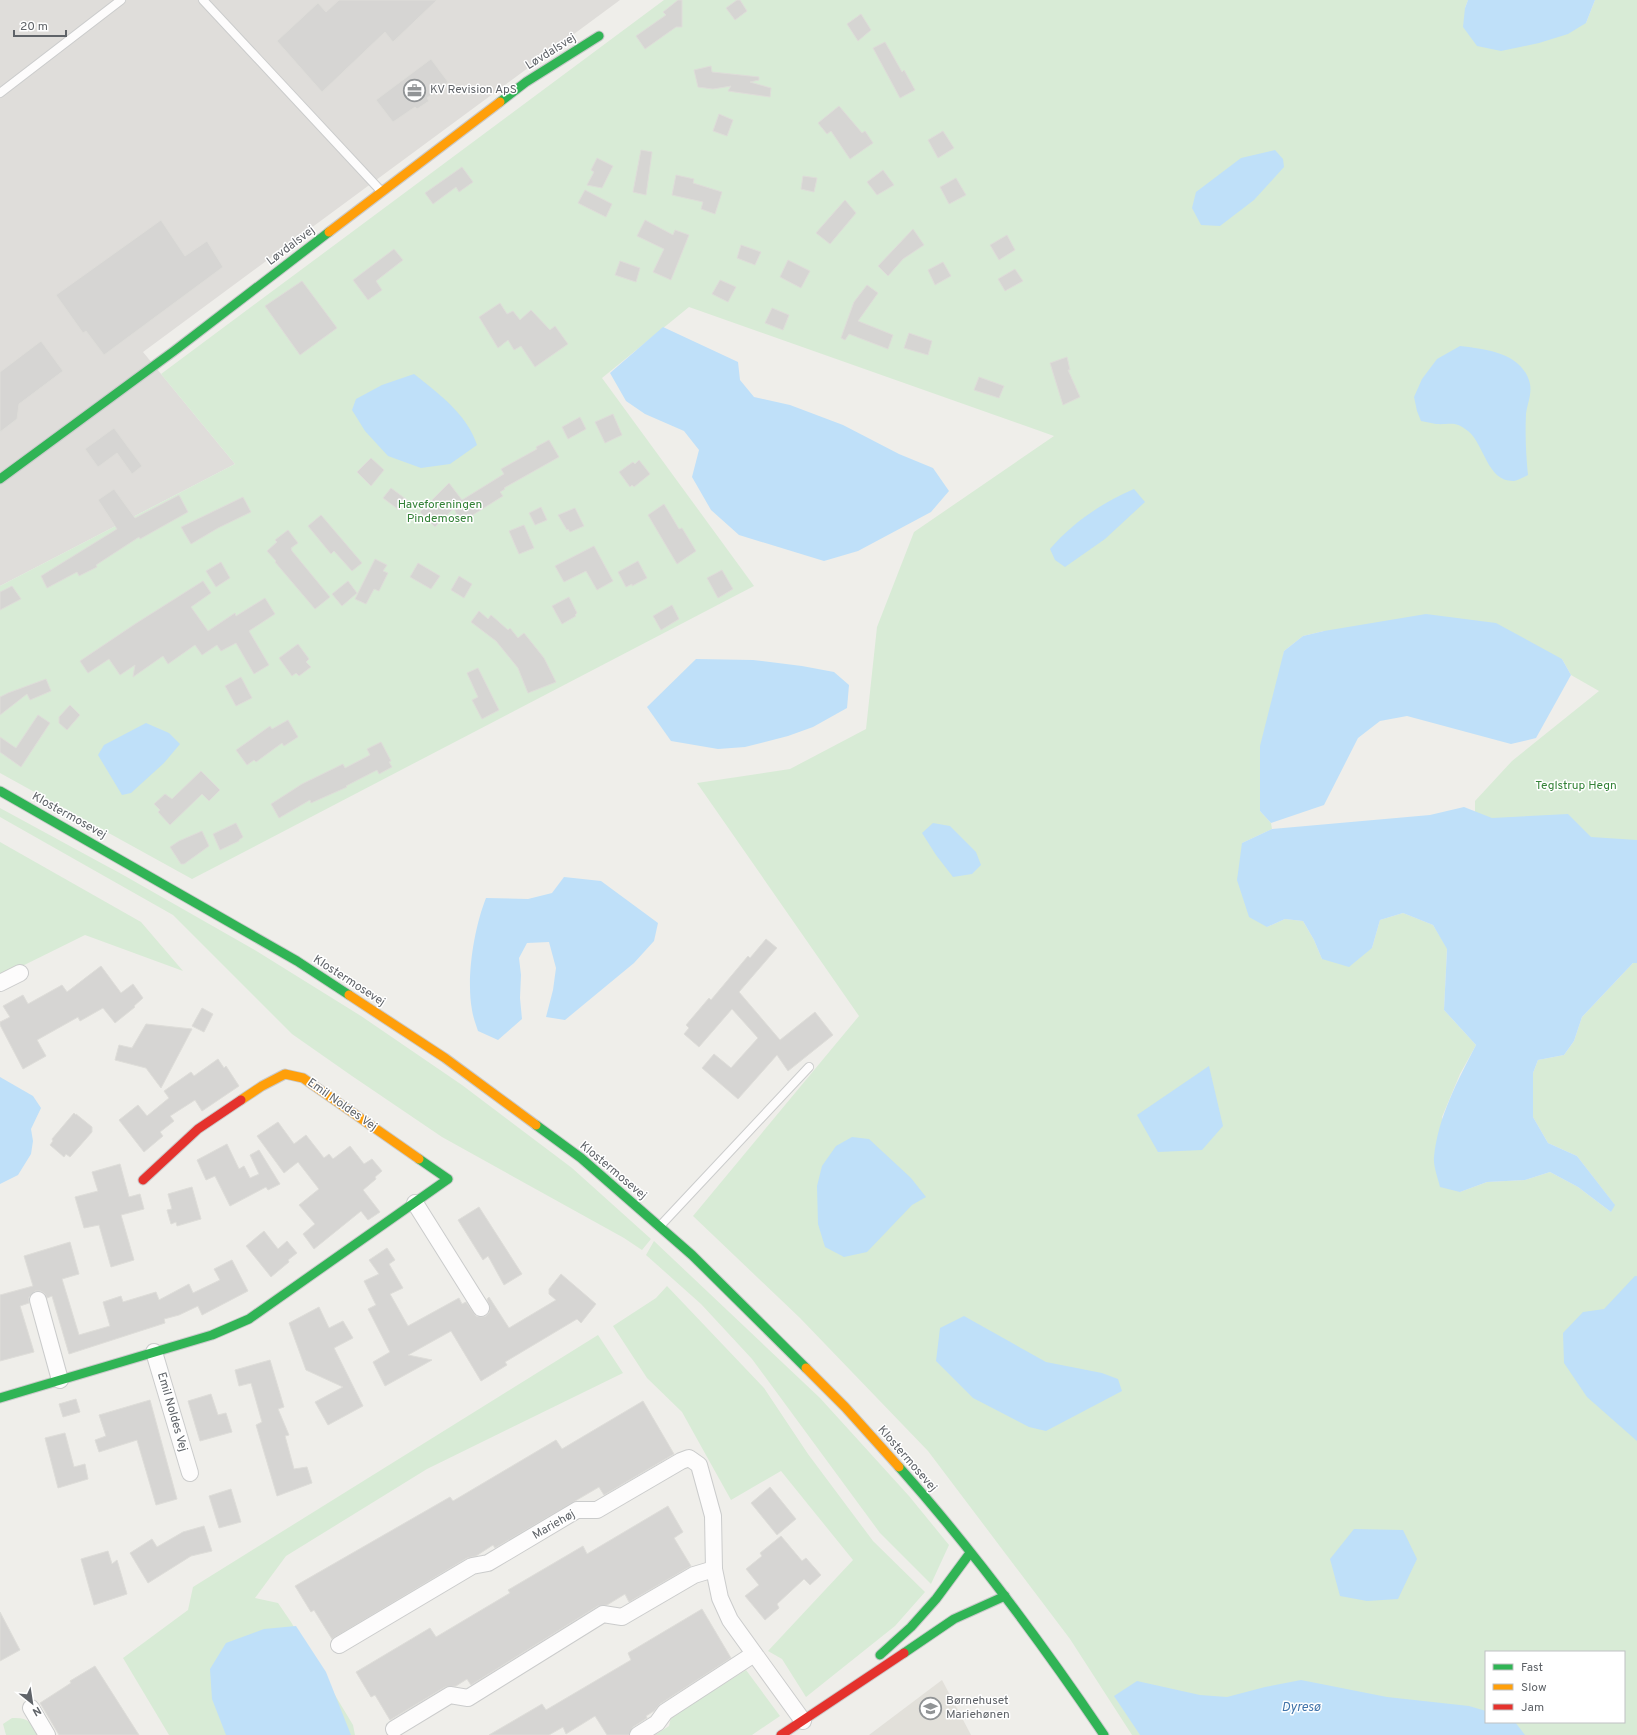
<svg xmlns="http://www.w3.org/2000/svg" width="1637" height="1735" font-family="Overpass,sans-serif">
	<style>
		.industrial { fill: #dfddda }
		.education { fill: #e2e0da }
		.green { fill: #d8ebd6; fill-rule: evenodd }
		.water { fill: #bfe0f9 }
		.building { fill: #d6d5d3; stroke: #deddd9 }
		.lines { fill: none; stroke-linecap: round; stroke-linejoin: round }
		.lane-casing { stroke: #cbcccc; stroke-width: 10 }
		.street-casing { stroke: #cbcccc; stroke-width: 18 }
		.fast-casing { stroke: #cacacb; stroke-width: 11 }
		.slow-casing { stroke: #cacacb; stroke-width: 11 }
		.jam-casing { stroke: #cacacb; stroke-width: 11 }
		.lane { stroke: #fdfcfc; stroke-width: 8 }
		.street { stroke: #fdfcfc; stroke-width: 16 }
		.fast { stroke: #30b455; stroke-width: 9 }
		.slow { stroke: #ff9f0a; stroke-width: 9 }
		.jam { stroke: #e5322d; stroke-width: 9 }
		.labels { text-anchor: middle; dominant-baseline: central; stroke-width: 3; stroke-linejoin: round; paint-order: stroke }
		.street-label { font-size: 12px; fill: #5f6368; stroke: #fff }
		.poi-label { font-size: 12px; fill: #5f6368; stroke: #fff; text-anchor: start }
		.park-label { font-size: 12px; fill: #348238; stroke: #fff }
		.water-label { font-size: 13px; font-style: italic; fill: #4174aa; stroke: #fff }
	</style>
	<rect width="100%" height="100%" fill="#efeeea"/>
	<path class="industrial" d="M0,0H620L143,352L235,464L0,586Z"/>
	<path class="education" d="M942,1680L971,1735H869Z"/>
	<g class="green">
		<path d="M664,0H1468L1465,8L1586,23L1595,0H1637V849L1475,844V801L1512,761L1599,691L1571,675L1562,659L1324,631L1303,636L1284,651L1260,811L1271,823L1272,829L1242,843L1267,927L1285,919L1303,921L1314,940L1322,959L1372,948L1380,920L1403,913L1433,925L1447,948L1444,1010L1476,1045L1460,1074L1442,1117L1460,1192L1487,1182L1525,1180L1550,1172L1578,1187L1611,1212L1614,1204L1577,1156L1548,1143L1533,1117V1073L1538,1060L1564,1055L1574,1041L1582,1017L1633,963H1637V1735H1132L1070,1639L928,1451L800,1318L693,1216L859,1016L697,783L790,769L866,729L877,627L914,532L1054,436L689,307L602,378L754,586L192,879L0,773V586L235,464L161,374ZM1486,1652H1624V1722H1486Z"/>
		<path d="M0,808L125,876L253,949L361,1016L462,1085L572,1168L651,1239L642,1250L624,1238L442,1137L352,1076L292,1034L173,915L0,817Z"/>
		<path d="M0,842L141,922L183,971L85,935L0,977Z"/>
		<path d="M654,1241L820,1398L909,1496L949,1545L931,1584L880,1533L752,1359L701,1304L646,1255Z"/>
		<path d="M667,1286L764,1388L808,1454L873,1541L925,1592L895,1626L806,1697L782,1659L768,1651L853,1560L781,1471L731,1500L682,1412L647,1378L613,1326L656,1298Z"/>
		<path d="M598,1335L623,1373L427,1469L286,1556L255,1598L278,1603L291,1622L353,1725L355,1735H169L123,1658L188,1610L193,1587Z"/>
		<path d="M746,1670L780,1716L752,1735H655L669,1726L671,1717Z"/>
		<path d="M12,1718C28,1717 31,1722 39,1735H6L3,1724Z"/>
	</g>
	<g class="water">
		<path d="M1468,0H1595L1586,23L1568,34L1539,43L1501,51L1477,46L1463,27L1465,8Z"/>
		<path d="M1275,150L1283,159L1284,167L1254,200L1220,226L1201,225L1192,208L1196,192L1241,158Z"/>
		<path d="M663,327L738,362L740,380L754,397L790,405L843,425L899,454L933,468L949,491L931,512L858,551L824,561L739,535L711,510L692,477L699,450L684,431L645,414L626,401L610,373Z"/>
		<path d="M1460,346C1486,349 1523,353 1530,384C1532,394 1527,405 1526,414C1525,435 1526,455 1528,475C1524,477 1518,480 1514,481C1487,482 1485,445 1468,431C1454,420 1451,425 1436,424C1431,423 1426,422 1421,421L1417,411L1414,397L1422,379L1437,359Z"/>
		<path d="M414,374C438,393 467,414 477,445L450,464L421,468L388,456L365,431L352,410L356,399L382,385Z"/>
		<path d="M1134,489L1145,502L1105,539L1065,567L1055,560L1050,549C1072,523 1103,502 1134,489Z"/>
		<path d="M1426,614L1496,623L1562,659L1571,675L1536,738L1511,744L1407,716L1380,721L1358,738L1324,805L1271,823L1260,811V746L1284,651L1303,636L1324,631Z"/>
		<path d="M696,659L753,660L802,666L834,672L849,685L847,708L813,727L788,736L745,747L718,749L671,741L647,707Z"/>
		<path d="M146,723L169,733L180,744L164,763L131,793L122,795L98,755L104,745Z"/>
		<path d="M1464,807L1492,818L1568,814L1591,837L1637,840V963H1633L1582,1017L1574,1041L1564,1055L1538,1060L1533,1073V1117L1548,1143L1577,1156L1615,1205L1611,1212L1578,1187L1550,1172L1525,1180L1487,1182L1460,1192L1440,1187C1438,1178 1433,1166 1434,1157C1438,1117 1458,1080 1476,1045L1444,1010L1447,949L1433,925L1403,913L1380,920L1372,948L1349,967L1322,959L1314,940L1303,921L1285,919L1267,927L1249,917L1237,880L1242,843L1272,829L1430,815Z"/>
		<path d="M933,823L950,826L976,852L981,865L972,874L953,877L936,855L922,833Z"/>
		<path d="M564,877L601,881L658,923L654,941L634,963L565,1020L546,1017L553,990L556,968L549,942L527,943L519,958L521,975L520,998L522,1019L498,1040L478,1031C476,1025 473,1017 472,1010C466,978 474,928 486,898L528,899L552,893Z"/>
		<path d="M1209,1066L1223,1126L1202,1150L1158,1152L1137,1115Z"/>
		<path d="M0,1077L33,1096L41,1108L31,1129L33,1141L31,1154L18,1175L0,1184Z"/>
		<path d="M852,1137L869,1139L911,1178L926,1197L912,1205L867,1252L844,1257L825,1247L818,1224L817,1186L822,1166L836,1146Z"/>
		<path d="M1635,1276H1637V1441L1587,1397L1564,1363L1563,1333L1583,1312L1604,1309Z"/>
		<path d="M964,1316L1046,1362L1102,1373L1118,1379L1122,1391L1046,1431L1029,1427L973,1398L936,1361L940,1328Z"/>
		<path d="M1354,1529L1403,1530L1417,1559L1398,1599L1367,1601L1340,1596L1330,1559Z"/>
		<path d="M296,1626L326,1672L351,1735H226L212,1699L210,1669L226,1643L264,1629Z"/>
		<path d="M1301,1680L1387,1697L1469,1706L1486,1711V1722H1515L1525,1735H1140L1114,1696L1137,1681L1200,1695L1227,1697L1265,1687Z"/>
	</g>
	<g class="building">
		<path d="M339,0H437L393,42L385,32L322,92L277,41L318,3L326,12Z"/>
		<path d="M678,0H682V27H676L645,49L636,36L666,15L663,12Z"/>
		<path d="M737,0H740L747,11L735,20L726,8Z"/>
		<path d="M861,14L871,30L858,41L847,24Z"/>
		<path d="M885,42L902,72L904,70L915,90L900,98L873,48Z"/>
		<path d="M431,59L448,82L427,98L429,101L417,109L415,107L393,122L376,100Z"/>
		<path d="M711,66L712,72L759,77V80L750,82L771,88L770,97L728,91L731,86L713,89L698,87L694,70Z"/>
		<path d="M839,106L862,133L865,131L873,143L850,159L831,131L827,134L818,123Z"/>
		<path d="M719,114L733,120L727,136L713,131Z"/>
		<path d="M943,131L954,148L938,158L928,140Z"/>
		<path d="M641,150L652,152L646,195L633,192Z"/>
		<path d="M597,158L613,166L602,188L587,185L594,172L591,170Z"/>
		<path d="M462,167L473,182L459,192L456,187L433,204L425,193Z"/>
		<path d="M883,170L894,185L877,195L867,182Z"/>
		<path d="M676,175L694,179L693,183L722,192L715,214L701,209L703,202L672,195Z"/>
		<path d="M803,176L817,178L814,192L801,189Z"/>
		<path d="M956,178L966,195L949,204L940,187Z"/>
		<path d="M585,190L612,204L606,217L578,203Z"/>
		<path d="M845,200L856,213L830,244L816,233Z"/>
		<path d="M161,220L185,256L207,241L223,267L104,355L86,331L83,333L56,295Z"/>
		<path d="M645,220L673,235L675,230L689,235L671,280L653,272L664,249L637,236Z"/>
		<path d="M913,229L924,245L903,259L888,276L878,266Z"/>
		<path d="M1007,235L1015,250L999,260L990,245Z"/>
		<path d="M741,245L761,252L755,265L737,258Z"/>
		<path d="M394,249L403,260L376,281L382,290L368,300L353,280Z"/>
		<path d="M788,260L810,271L801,288L780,277Z"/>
		<path d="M620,261L640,268L636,282L615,275Z"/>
		<path d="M943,262L951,276L935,285L928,270Z"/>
		<path d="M1015,269L1023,281L1005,291L998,279Z"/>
		<path d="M720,280L736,287L728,302L712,294Z"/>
		<path d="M302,281L337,328L300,355L265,306Z"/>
		<path d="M867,285L878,293L858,321L893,335L888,349L849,334L845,340L841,338L854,302Z"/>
		<path d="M500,303L507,314L513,311L520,320L531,310L550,330L555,326L568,344L535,367L521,346L514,350L508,340L498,348L479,317Z"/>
		<path d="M772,308L789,315L783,330L765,323Z"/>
		<path d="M909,333L932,341L928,355L904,348Z"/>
		<path d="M41,341L63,371L19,404L17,419L0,432V372Z"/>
		<path d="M1067,357L1070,370H1068L1080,397L1063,405L1050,363Z"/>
		<path d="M979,377L1004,386L999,398L974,390Z"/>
		<path d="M613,414L622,435L605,443L595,422Z"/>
		<path d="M580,417L586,429L568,439L562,427Z"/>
		<path d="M114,428L142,466L132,474L117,453L98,467L85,449Z"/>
		<path d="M549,440L559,457L504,488L505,489L500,492L503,496L460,523L454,508L435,527L420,512L449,483L462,500L504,474L501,469L537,449L536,447Z"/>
		<path d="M371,458L384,470L371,486L357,472Z"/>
		<path d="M639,460L650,474L634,487L632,485L630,487L619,472L633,462L635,464Z"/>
		<path d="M391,488L407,500L399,510L383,498Z"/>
		<path d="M114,489L135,518L179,495L188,512L140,539L139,537L96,565L97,567L79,576L77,572L47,588L41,576L117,529L98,500Z"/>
		<path d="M243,497L251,512L218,528L191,544L181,527Z"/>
		<path d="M664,504L679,529L682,528L696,551L677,564L648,515Z"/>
		<path d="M541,507L547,520L535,525L529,513Z"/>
		<path d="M575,508L584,526L570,532L568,529L567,530L558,515Z"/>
		<path d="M321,515L362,563L352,571L334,551L331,554L308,526Z"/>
		<path d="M524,525L534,548L519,554L509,531Z"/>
		<path d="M288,530L298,543L291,548L292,551L330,597L315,609L275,562L276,561L267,551L277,542L275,540Z"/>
		<path d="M594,546L613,581L597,590L586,571L564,582L555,566Z"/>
		<path d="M375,559L387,565L383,571L388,573L379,591L374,589L366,604L355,599Z"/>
		<path d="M638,561L647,578L632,586V584L626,587L618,572Z"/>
		<path d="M221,562L230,578L216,587L206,571Z"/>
		<path d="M418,563L440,576L431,589L410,577Z"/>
		<path d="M722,570L733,589L718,598L707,578Z"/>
		<path d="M459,576L472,584L464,598L451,590Z"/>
		<path d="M203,581L211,593L191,607L208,631L235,613L236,616L265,598L275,614L249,631L269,665L254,674L236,643L221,651L217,645L202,655L195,645L168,664L163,656L133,677L135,665L120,675L109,659L88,673L80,661L135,624Z"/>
		<path d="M348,581L357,593L342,606L332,594Z"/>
		<path d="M12,586L21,599L0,610V592Z"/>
		<path d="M569,597L577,613L575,615L576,616L562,624L552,606Z"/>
		<path d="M672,605L679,619L661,630L653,616Z"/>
		<path d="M479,611L488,619L491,615L508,630L510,628L518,638L524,633L544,658L556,682L528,693L518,668L496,641L471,622Z"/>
		<path d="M298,644L309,659L306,662L311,667L299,676L296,673L292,676L279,658Z"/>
		<path d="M478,668L499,710L482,719L472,700L478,697L467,673Z"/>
		<path d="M241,677L252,698L236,706L225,686Z"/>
		<path d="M46,679L51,691L30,700L27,694L0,715V697L8,693Z"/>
		<path d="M70,705L80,715L67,730L59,723V717Z"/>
		<path d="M38,715L50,723L21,767L0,752V737L16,748Z"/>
		<path d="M288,720L298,737L284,746L282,743L256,762L254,760L247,765L236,750L270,726L272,729Z"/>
		<path d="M381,742L391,761L389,762L392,767L379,774L377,770L346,786L347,787L311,803L310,800L279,818L271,804L302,784L343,764L345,768L370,755L367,749Z"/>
		<path d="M201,771L220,790L209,801L202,794L170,825L158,812L160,810L154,804L165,794L172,799Z"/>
		<path d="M236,823L243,837L239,840V841L220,850L213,834Z"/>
		<path d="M202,831L209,846L184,864H181L170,847L179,841Z"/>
		<path d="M766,939L777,948L739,992L780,1040L815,1012L833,1035L788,1071L777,1055L738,1099L702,1068L714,1054L731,1068L758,1038L732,1009L699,1047L684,1034L689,1028L686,1025L709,998L711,1000L748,956L750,958Z"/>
		<path d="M101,966L121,993L133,984L143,998L134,1006L135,1007L115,1023L103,1008L80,1021L78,1017L37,1040L46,1056L23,1069L0,1025V1022L10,1017L3,1006L23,995L28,1004L62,985L67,992Z"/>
		<path d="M202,1008L213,1014L204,1032L192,1026Z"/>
		<path d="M146,1024L192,1029L161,1088L146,1068L115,1060L119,1045L132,1048Z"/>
		<path d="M218,1059L224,1068L226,1066L239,1086L202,1111L195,1100L170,1116L174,1121L160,1132L163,1136L144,1152L119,1120L138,1105L147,1116L169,1098L164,1091L191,1072L194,1076Z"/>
		<path d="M74,1113L76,1115V1114L92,1127V1132L70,1157L66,1154L64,1157L50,1145L53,1141L52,1139Z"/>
		<path d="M278,1122L294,1144L306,1135L324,1158L329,1154L333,1159L350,1146L364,1164L372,1159L382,1171L375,1177L376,1179L363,1190L380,1212L368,1220L361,1211L314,1249L303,1234L315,1224L299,1205L319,1189L298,1162L284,1173L257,1136Z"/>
		<path d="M227,1144L239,1169L244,1166L250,1178L259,1174L250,1155L259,1150L280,1184L268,1190L266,1187L230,1206L215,1176L206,1180L197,1160Z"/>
		<path d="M120,1164L129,1197L140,1194L144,1209L121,1215L134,1260L111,1267L99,1225L84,1228L75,1197L98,1191L92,1172Z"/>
		<path d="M192,1187L201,1219L177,1226L176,1222L171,1224L167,1210L172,1209L168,1194Z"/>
		<path d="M479,1207L522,1274L504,1285L488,1256L483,1260L458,1220Z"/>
		<path d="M264,1231L278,1249L287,1241L297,1253L288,1260L289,1262L271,1277L246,1246Z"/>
		<path d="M70,1242L79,1274L62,1279L79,1335L110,1326L103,1302L121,1296L123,1302L156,1292L159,1300L189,1284L193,1293L220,1280L214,1269L232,1260L248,1291L202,1315L198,1306L179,1315L164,1319L165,1323L69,1354L52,1296L47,1298L45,1294L41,1291H35L29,1297V1303L20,1306L34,1352L0,1361V1295L33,1286L24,1256Z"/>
		<path d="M387,1248L395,1260L389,1264L403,1288L390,1294L408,1326L459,1298L462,1304L466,1302L476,1316L481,1317L486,1316L489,1313L490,1308L487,1299L489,1297L509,1328L556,1300L549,1294V1289L561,1274L596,1304L581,1323L577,1319L505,1362L507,1365L481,1381L451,1331L408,1355L432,1360L385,1386L373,1362L390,1352L368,1309L376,1305L364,1281L379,1274L369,1260Z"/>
		<path d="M319,1307L329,1328L343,1321L353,1338L334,1348L363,1406L328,1425L315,1402L343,1387L306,1370L289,1323Z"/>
		<path d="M270,1360L284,1407L278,1409L289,1435L285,1436L294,1469L307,1467L312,1483L277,1496L256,1425L262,1422L251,1383L239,1386L235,1370Z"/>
		<path d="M211,1394L218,1415L226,1413L232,1432L200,1441L188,1401Z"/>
		<path d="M76,1399L80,1412L63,1417L59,1404Z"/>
		<path d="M150,1400L177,1499L156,1505L137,1440L99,1452L95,1440L106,1436L99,1415Z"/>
		<path d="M643,1401L674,1454L604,1495L599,1487L495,1548L493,1545L476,1556L467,1558L332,1639L314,1610L311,1612L295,1586L450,1497L453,1501L556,1440L562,1449Z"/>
		<path d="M65,1433L74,1467L85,1464L88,1479L58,1488L45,1438Z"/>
		<path d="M770,1487L796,1519L777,1535L751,1503Z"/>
		<path d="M231,1489L241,1522L219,1528L209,1496Z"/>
		<path d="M668,1506L683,1532L674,1538L691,1566L629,1602L625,1594L607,1605L598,1606L471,1685L467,1679L456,1686L445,1687L390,1720L375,1695L371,1697L356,1672L430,1628L436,1637L510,1593L508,1590L583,1546L587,1554Z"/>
		<path d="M204,1526L212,1551L191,1556L148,1583L130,1553L152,1539L157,1547L183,1532Z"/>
		<path d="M781,1536L802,1561L806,1558L821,1575L810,1585L804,1579L777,1604L779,1608L765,1620L745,1596L759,1585L746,1569L762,1556L760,1553Z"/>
		<path d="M108,1551L112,1564L117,1560L127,1594L94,1605L81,1559Z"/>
		<path d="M702,1609L731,1658L660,1704L654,1711L646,1716L647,1718L633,1727L629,1735H607L595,1716L566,1734L563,1727L549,1735H489L542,1704L546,1710L631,1660L628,1653Z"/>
		<path d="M0,1612L20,1650L0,1661Z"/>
		<path d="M95,1666L139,1735H59L40,1703L71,1683L70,1681Z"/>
	</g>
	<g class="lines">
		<defs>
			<g id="lane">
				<path d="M203,0L381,191"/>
				<path d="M0,93L121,0"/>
				<path d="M660,1226L809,1067"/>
			</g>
			<g id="street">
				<path d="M0,983L20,973"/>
				<path d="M415,1203L481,1308"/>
				<path d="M38,1300L60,1380"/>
				<path d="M154,1352L190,1473"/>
				<path d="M339,1645L472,1566L488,1563L577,1510H597L681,1461L689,1458L699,1465L713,1516L714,1569L720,1598L730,1620L803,1721"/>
				<path d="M31,1708L47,1735"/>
				<path d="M394,1729L450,1695L468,1698L603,1614L622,1617L694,1575L714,1569"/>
				<path d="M638,1735L657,1723L665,1712L754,1654"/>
			</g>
			<g id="fast">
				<path d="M500,102L526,82L599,36"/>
				<path d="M0,479L174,351L329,232"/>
				<path d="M0,791L297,961L349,995"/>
				<path d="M536,1125L581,1158L692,1255L806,1368"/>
				<path d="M0,1398L212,1335L249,1319L448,1179L419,1159"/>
				<path d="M899,1467C974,1551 1041,1642 1104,1735"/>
				<path d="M904,1653L954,1619L1005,1596"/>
				<path d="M880,1655L911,1627L936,1599L970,1553"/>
			</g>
			<g id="slow">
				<path d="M329,232L500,102"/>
				<path d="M349,995L445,1058L536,1125"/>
				<path d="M241,1100L262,1086L285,1074L303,1078L419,1159"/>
				<path d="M806,1368L845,1407L899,1467"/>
			</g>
			<g id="jam">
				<path d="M143,1180L198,1129L241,1100"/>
				<path d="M781,1735L904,1653"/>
			</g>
		</defs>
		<use href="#lane" class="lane-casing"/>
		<use href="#street" class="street-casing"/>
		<use href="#fast" class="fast-casing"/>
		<use href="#slow" class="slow-casing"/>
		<use href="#jam" class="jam-casing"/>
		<use href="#lane" class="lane"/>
		<use href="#street" class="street"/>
		<use href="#fast" class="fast"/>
		<use href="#slow" class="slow"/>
		<use href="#jam" class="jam"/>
	</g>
	<defs>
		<symbol id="office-ring" viewBox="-11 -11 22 22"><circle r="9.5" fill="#fff" stroke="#919496" stroke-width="1.5"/><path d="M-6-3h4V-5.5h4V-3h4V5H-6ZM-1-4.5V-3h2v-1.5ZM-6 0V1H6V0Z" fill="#919496"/></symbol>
		<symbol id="school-ring" viewBox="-11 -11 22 22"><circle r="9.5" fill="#fff" stroke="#919496" stroke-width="1.5"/><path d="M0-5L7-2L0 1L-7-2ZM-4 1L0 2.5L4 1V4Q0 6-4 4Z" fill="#919496"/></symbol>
	</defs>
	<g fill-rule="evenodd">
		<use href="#office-ring" x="402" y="78" width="25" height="25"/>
		<use href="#school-ring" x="918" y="1696" width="25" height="25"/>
	</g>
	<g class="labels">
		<g class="street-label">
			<text transform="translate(551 52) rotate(-32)">Løvdalsvej</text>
			<text transform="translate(291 246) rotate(-37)">Løvdalsvej</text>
			<text transform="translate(69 816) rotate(29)">Klostermosevej</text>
			<text transform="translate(349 981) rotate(33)">Klostermosevej</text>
			<text transform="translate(342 1105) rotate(35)">Emil Noldes Vej</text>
			<text transform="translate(613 1171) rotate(40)">Klostermosevej</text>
			<text transform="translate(172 1412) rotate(74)">Emil Noldes Vej</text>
			<text transform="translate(907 1459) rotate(49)">Klostermosevej</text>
			<text transform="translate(554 1525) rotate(-30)">Mariehøj</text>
		</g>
		<g class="poi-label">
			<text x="430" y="90">KV Revision ApS</text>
			<text x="946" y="1701">Børnehuset<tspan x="946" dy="14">Mariehønen</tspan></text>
		</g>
		<g class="park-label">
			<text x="440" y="505">Haveforeningen<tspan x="440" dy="14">Pindemosen</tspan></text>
			<text x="1576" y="786">Teglstrup Hegn</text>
		</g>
		<g class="water-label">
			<text x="1301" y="1708">Dyresø</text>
		</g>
	</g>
	<rect x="1485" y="1651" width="140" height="72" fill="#ffffff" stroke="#bfc1c3"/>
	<rect x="1493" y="1664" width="20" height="6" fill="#30b455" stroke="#bfc1c3"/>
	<text x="1521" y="1671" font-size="12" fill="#5f6368">Fast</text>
	<rect x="1493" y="1684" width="20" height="6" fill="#ff9f0a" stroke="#bfc1c3"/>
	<text x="1521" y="1691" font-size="12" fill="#5f6368">Slow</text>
	<rect x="1493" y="1704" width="20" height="6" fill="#e5322d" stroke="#bfc1c3"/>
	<text x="1521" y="1711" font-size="12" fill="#5f6368">Jam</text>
	<g transform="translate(32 1703) rotate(150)" stroke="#ffffff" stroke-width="3" paint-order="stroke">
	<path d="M0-3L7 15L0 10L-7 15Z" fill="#5f6368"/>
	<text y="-6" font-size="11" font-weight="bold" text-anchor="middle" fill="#5f6368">N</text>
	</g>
	<path d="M14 30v6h52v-6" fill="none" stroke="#5f6368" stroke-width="2"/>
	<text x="20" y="30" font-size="12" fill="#5f6368" stroke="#ffffff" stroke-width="3" paint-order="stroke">20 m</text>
</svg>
